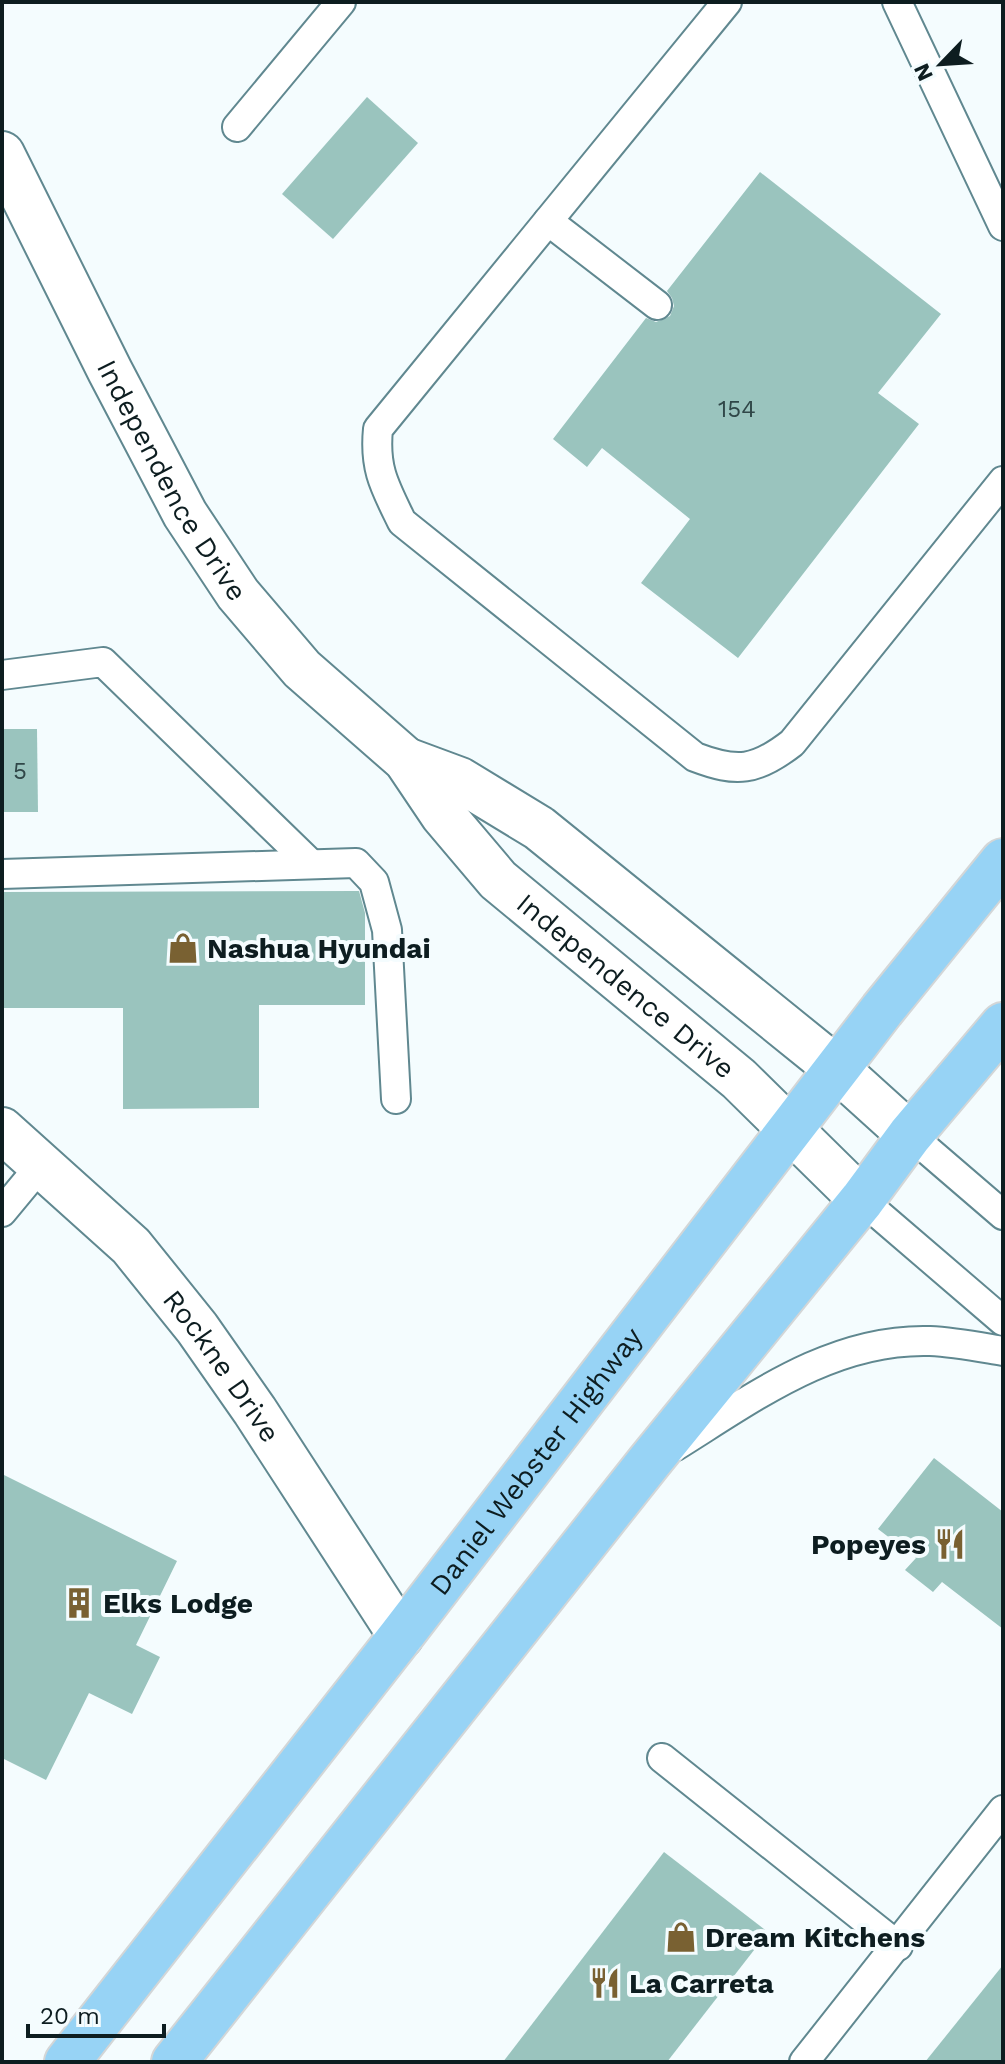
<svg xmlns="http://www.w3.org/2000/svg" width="1005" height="2064" font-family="'Work Sans',sans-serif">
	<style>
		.building { fill: #9ac4be }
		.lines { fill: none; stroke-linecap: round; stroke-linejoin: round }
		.service-casing { stroke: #608890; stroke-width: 32 }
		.minor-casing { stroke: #608890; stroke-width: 48 }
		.tertiary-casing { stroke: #608890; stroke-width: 48 }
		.primary-casing { stroke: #d3d6d7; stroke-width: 48 }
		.service { stroke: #fff; stroke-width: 28 }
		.minor { stroke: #fff; stroke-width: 44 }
		.tertiary { stroke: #fff; stroke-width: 44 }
		.primary { stroke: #97d3f5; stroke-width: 44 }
		.labels { text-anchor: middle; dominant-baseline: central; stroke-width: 8; stroke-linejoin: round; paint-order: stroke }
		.number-label { font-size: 24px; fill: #304748 }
		.street-label { font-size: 28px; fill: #0d1d20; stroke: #f4fcfe }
		.poi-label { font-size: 28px; font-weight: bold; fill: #0d1d20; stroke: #f4fcfe; text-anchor: start }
	</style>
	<rect width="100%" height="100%" fill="#f4fcfe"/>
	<g class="building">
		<path d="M367,97L418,143L333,239L282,194Z"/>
		<path d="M760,172L941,314L878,393L919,424L738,658L641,583L690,519L602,448L587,467L553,439L646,318L656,322L670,316L674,306L672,298L667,291Z"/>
		<path d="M2,729H37L38,812H2Z"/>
		<path d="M359,891L365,913V1005H259V1108L123,1109V1008H2V892Z"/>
		<path d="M934,1458L1003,1512V1629L942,1582L933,1592L905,1570L916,1558L878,1529Z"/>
		<path d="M2,1474L177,1561L136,1645L160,1657L132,1714L89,1693L46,1780L2,1758Z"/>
		<path d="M664,1852L768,1932L667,2062H503Z"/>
		<path d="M1003,1965V2062H925Z"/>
	</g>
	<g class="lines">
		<defs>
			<g id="service">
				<path d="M727,2L378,429C374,469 385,487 402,522L695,757C737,773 756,771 792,743L1003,481"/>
				<path d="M897,2L1003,226"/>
				<path d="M237,127L341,2"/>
				<path d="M548,221L657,305"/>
				<path d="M2,675L103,662L311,864"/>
				<path d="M2,874L356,863L374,882L387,930L396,1099"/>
				<path d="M910,1135L1003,1215"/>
				<path d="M862,1200L1003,1321"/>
				<path d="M2,1212L41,1165"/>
				<path d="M674,1447C753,1398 832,1338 930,1341C954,1342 979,1347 1003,1351"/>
				<path d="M662,1758L898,1946"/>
				<path d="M804,2062L1003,1810"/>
			</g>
			<g id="minor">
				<path id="s1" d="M2,1130L131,1246L197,1328L255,1411L401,1636"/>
			</g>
			<g id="tertiary">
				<path id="s2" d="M2,154L110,371L185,514L238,594L302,669L406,760L443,815L498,880L739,1079L862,1200"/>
				<path d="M406,760L460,780L539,828L837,1069L910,1135"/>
			</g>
			<g id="primary">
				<path id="s3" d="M67,2062L401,1636L882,1010L1003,861"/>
				<path d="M174,2062L649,1462L862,1200L910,1135L1003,1025"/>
			</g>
		</defs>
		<use href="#service" class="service-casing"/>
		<use href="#minor" class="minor-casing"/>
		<use href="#tertiary" class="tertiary-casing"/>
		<use href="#primary" class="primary-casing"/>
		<use href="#service" class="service"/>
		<use href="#minor" class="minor"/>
		<use href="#tertiary" class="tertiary"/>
		<use href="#primary" class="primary"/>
	</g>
	<defs>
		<symbol id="shop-bare" viewBox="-9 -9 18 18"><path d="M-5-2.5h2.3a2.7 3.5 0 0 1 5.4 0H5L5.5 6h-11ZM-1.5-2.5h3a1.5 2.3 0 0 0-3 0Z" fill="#796132" stroke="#f4fcfe" stroke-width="2.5" paint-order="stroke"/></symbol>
		<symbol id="restaurant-bare" viewBox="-9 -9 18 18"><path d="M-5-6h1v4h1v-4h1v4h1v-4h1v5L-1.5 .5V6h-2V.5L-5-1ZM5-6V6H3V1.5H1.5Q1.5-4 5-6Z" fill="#796132" stroke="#f4fcfe" stroke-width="2.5" paint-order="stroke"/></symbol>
		<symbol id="building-bare" viewBox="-9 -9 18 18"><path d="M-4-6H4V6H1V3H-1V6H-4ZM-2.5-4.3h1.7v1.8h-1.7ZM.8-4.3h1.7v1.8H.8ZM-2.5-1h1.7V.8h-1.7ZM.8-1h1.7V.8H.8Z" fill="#796132" stroke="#f4fcfe" stroke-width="2.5" paint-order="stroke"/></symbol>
	</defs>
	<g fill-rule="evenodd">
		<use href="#shop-bare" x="161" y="926" width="44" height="44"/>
		<use href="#restaurant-bare" x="928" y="1522" width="44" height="44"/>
		<use href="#building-bare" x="57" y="1581" width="44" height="44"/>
		<use href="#shop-bare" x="659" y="1915" width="44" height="44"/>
		<use href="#restaurant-bare" x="583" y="1961" width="44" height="44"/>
	</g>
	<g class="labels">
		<g class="number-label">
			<text x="737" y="409">154</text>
			<text x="20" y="771">5</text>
		</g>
		<g class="street-label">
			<text stroke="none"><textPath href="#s2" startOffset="368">Independence Drive</textPath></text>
			<text stroke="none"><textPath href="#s2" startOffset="1054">Independence Drive</textPath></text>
			<text stroke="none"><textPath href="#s1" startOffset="324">Rockne Drive</textPath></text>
			<text stroke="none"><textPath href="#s3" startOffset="762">Daniel Webster Highway</textPath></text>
		</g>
		<g class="poi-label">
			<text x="207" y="948">Nashua Hyundai</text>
			<text x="926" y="1544" text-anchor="end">Popeyes</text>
			<text x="103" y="1603">Elks Lodge</text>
			<text x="705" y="1937">Dream Kitchens</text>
			<text x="629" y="1983">La Carreta</text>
		</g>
	</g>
	<rect width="1005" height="2064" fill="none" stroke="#0d1d20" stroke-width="8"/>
	<g transform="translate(941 64) rotate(245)" stroke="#f4fcfe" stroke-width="6" paint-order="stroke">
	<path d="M0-6L14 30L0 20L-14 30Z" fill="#0d1d20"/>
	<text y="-12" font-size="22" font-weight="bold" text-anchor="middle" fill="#0d1d20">N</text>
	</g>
	<path d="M28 2024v12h136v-12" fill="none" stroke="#0d1d20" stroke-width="4"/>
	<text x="40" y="2024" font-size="24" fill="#0d1d20" stroke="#f4fcfe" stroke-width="6" paint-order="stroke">20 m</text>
</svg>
